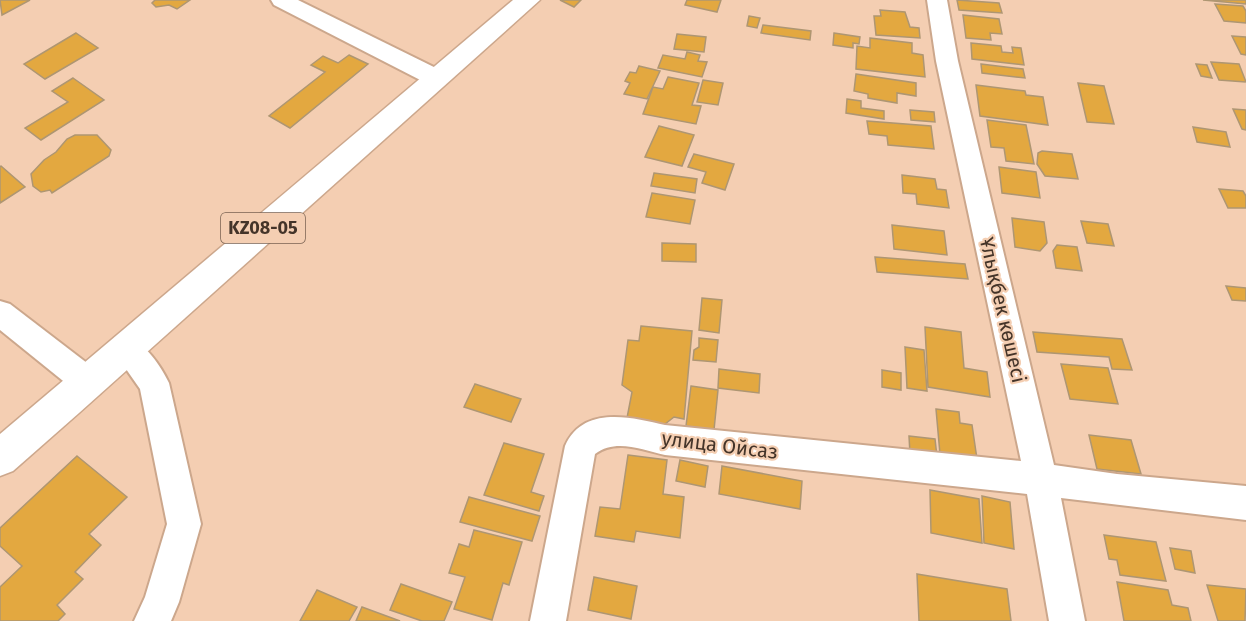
<svg xmlns="http://www.w3.org/2000/svg" width="1246" height="621" font-family="'Fira Sans',sans-serif">
	<style>
		.building { fill: #e3a840; stroke: #ae9672; stroke-width: 1.5 }
		.lines { fill: none; stroke-linecap: round; stroke-linejoin: round }
		.street-casing { stroke: #cca78c; stroke-width: 4 }
		.primary-casing { stroke: #cca78c; stroke-width: 3 }
		.street { fill: #fff; fill-rule: evenodd }
		.primary { fill: #fff; fill-rule: evenodd }
		.labels { text-anchor: middle; dominant-baseline: central; stroke-width: 4.5; stroke-linejoin: round; paint-order: stroke }
		.shield { fill: #f4ceb2; stroke: #796252; stroke-width: 1.5 }
		.shield-label { font-size: 18px; font-weight: bold; fill: #443429 }
		.street-label { font-size: 20px; fill: #443429; stroke: #f4ceb2 }
	</style>
	<rect width="100%" height="100%" fill="#f4ceb2"/>
	<g class="building">
		<path d="M0,0H30L2,15Z"/>
		<path d="M155,0H190L177,9L169,5L156,7L152,3Z"/>
		<path d="M560,0H581L574,7Z"/>
		<path d="M687,0H721L717,12L685,5Z"/>
		<path d="M957,0L999,3L1002,13L959,10Z"/>
		<path d="M1203,0H1246V4Z"/>
		<path d="M1215,4L1243,6L1246,11V23L1224,21Z"/>
		<path d="M880,10L905,12L910,27L919,28L920,38L876,35L874,16H881Z"/>
		<path d="M963,15L999,19L1002,34L990,33L991,40L966,38Z"/>
		<path d="M749,16L760,18L757,28L747,26Z"/>
		<path d="M763,25L811,31L810,40L761,33Z"/>
		<path d="M76,33L98,48L45,79L24,64Z"/>
		<path d="M834,33L860,37L859,44L853,43V48L833,45Z"/>
		<path d="M677,34L706,37L704,52L674,49Z"/>
		<path d="M1232,36L1246,37V55L1241,54Z"/>
		<path d="M870,38L912,43V53L923,55L925,77L856,69L857,46L870,48Z"/>
		<path d="M971,43L1001,46L1002,52L1013,53L1012,47L1021,48L1024,65L972,59Z"/>
		<path d="M687,52L700,55L698,61L707,62L702,77L658,68L663,55L685,59Z"/>
		<path d="M349,55L368,64L290,128L269,116L325,72L311,65L323,56L338,63Z"/>
		<path d="M1211,62L1239,64L1246,82L1219,80Z"/>
		<path d="M981,64L1023,69L1025,78L982,73Z"/>
		<path d="M1196,64L1207,65L1212,78L1201,76Z"/>
		<path d="M639,66L660,71L647,99L624,94L630,83L625,81L630,72L636,73Z"/>
		<path d="M856,74L916,83V96L897,93V103L868,98V94L854,91Z"/>
		<path d="M668,77L699,83L692,105L701,106L696,124L643,114L653,87L663,89Z"/>
		<path d="M73,78L104,100L41,140L25,128L68,102L52,91Z"/>
		<path d="M703,80L723,83L718,105L697,102Z"/>
		<path d="M1078,83L1104,86L1114,124L1087,122Z"/>
		<path d="M976,85L1025,91L1026,95L1043,97L1048,125L980,116Z"/>
		<path d="M847,99L861,101V108L884,111V119L846,113Z"/>
		<path d="M1233,109L1246,110V130L1242,129Z"/>
		<path d="M910,110L934,112L935,122L911,120Z"/>
		<path d="M987,120L1026,125L1034,164L1006,161L1004,148L991,147Z"/>
		<path d="M867,121L931,126L934,149L888,145L887,136L869,134Z"/>
		<path d="M659,126L694,135L682,166L645,157Z"/>
		<path d="M1193,127L1226,132L1230,147L1197,142Z"/>
		<path d="M75,135H97L111,150L109,156L52,193L50,190L41,192L33,186L31,174L44,160L56,152L67,139Z"/>
		<path d="M1042,151L1072,154L1078,179L1045,176L1037,164L1038,153Z"/>
		<path d="M694,154L734,164L725,190L702,183L706,172L688,167Z"/>
		<path d="M1,166L25,187L0,203V167Z"/>
		<path d="M999,167L1036,172L1040,198L1002,193Z"/>
		<path d="M654,173L697,179L695,193L651,186Z"/>
		<path d="M902,175L935,179L937,189L946,190L949,208L917,204L916,194L903,193Z"/>
		<path d="M1219,189L1243,191L1246,196V208H1228Z"/>
		<path d="M652,193L695,200L690,224L646,217Z"/>
		<path d="M1012,218L1044,222L1047,243L1040,251L1015,247Z"/>
		<path d="M1081,221L1108,224L1114,246L1087,243Z"/>
		<path d="M892,225L944,231L947,255L894,249Z"/>
		<path d="M662,243L696,244V262L662,261Z"/>
		<path d="M1057,245L1077,247L1082,271L1056,268L1053,251Z"/>
		<path d="M875,257L965,264L968,279L877,272Z"/>
		<path d="M1226,286L1246,288V301L1232,300Z"/>
		<path d="M702,298L722,300L719,333L699,330Z"/>
		<path d="M641,326L692,331L684,419L674,417L660,428L626,423L632,392L622,385L628,340L639,341Z"/>
		<path d="M925,327L961,332L964,368L987,372L990,397L928,387Z"/>
		<path d="M1033,332L1122,339L1132,370L1112,369L1109,357L1037,352Z"/>
		<path d="M699,338L718,340L716,362L693,360L694,350L699,347Z"/>
		<path d="M905,347L924,350L927,391L907,388Z"/>
		<path d="M1061,364L1108,368L1118,404L1070,399Z"/>
		<path d="M719,369L760,374L759,393L718,388Z"/>
		<path d="M882,370L901,373V390L882,387Z"/>
		<path d="M475,384L521,399L511,422L464,407Z"/>
		<path d="M691,386L718,390L714,430L686,426Z"/>
		<path d="M936,409L959,412L960,423L972,425L977,459L940,454Z"/>
		<path d="M1089,435L1131,440L1141,474L1097,469Z"/>
		<path d="M909,436L935,439L937,457L910,454Z"/>
		<path d="M504,443L544,454L531,492L544,496L539,511L484,495Z"/>
		<path d="M628,455L667,460L663,494L684,497L680,538L636,531L634,542L595,536L600,507L620,509Z"/>
		<path d="M77,456L127,497L89,534L101,545L75,572L83,579L57,605L65,614L58,621H0V587L22,566L0,546V528Z"/>
		<path d="M680,460L708,466L705,487L676,481Z"/>
		<path d="M722,466L802,481L800,509L719,494Z"/>
		<path d="M930,490L979,499L982,543L931,533Z"/>
		<path d="M982,496L1010,502L1014,549L984,543Z"/>
		<path d="M469,497L540,516L532,541L460,522Z"/>
		<path d="M474,530L522,542L509,585L503,583L492,620L454,609L465,577L449,573L459,544L469,547Z"/>
		<path d="M1104,535L1156,542L1166,581L1120,575L1117,560L1109,559Z"/>
		<path d="M1170,548L1191,551L1195,573L1175,569Z"/>
		<path d="M917,574L1007,589L1011,621H919Z"/>
		<path d="M594,577L637,586L631,619L588,610Z"/>
		<path d="M1117,582L1168,590L1172,605L1188,608L1191,621H1124Z"/>
		<path d="M401,584L452,602L444,621H422L390,610Z"/>
		<path d="M1207,585L1246,589L1245,621H1218Z"/>
		<path d="M317,590L357,607L349,621H300Z"/>
		<path d="M362,607L400,621H356Z"/>
	</g>
	<g class="lines">
		<defs>
			<g id="street">
				<path d="M271,0H298L444,72L447,78L444,84L436,86L428,84L274,5Z"/>
				<path d="M927,0H947L958,61L1054,465L1117,474L1246,486V520L1061,498L1085,621H1049L1027,494L665,455C642,450 616,438 595,454L566,621H530L565,446C583,405 631,417 665,425L1021,461L936,61Z"/>
				<path d="M0,301L10,304L100,373L104,383L100,393L89,397L78,393L0,330Z"/>
				<path d="M127,336C145,343 161,366 169,383L201,524L179,602L171,621H134L145,597L167,524L140,389L112,349L117,340Z"/>
			</g>
			<path id="primary" d="M513,0H540L79,413L13,471L0,476V434Z"/>
		</defs>
		<use href="#street" class="street-casing"/>
		<use href="#primary" class="primary-casing"/>
		<use href="#street" class="street"/>
		<use href="#primary" class="primary"/>
	</g>
	<g class="labels">
		<rect class="shield" x="221" y="213" width="84" height="30" rx="4.5"/>
		<g class="shield-label">
			<text x="263" y="228">KZ08-05</text>
		</g>
		<g class="street-label">
			<text transform="translate(1003 310) rotate(77)">Ұлықбек көшесі</text>
			<text transform="translate(720 445) rotate(7)">улица Ойсаз</text>
		</g>
	</g>
</svg>
